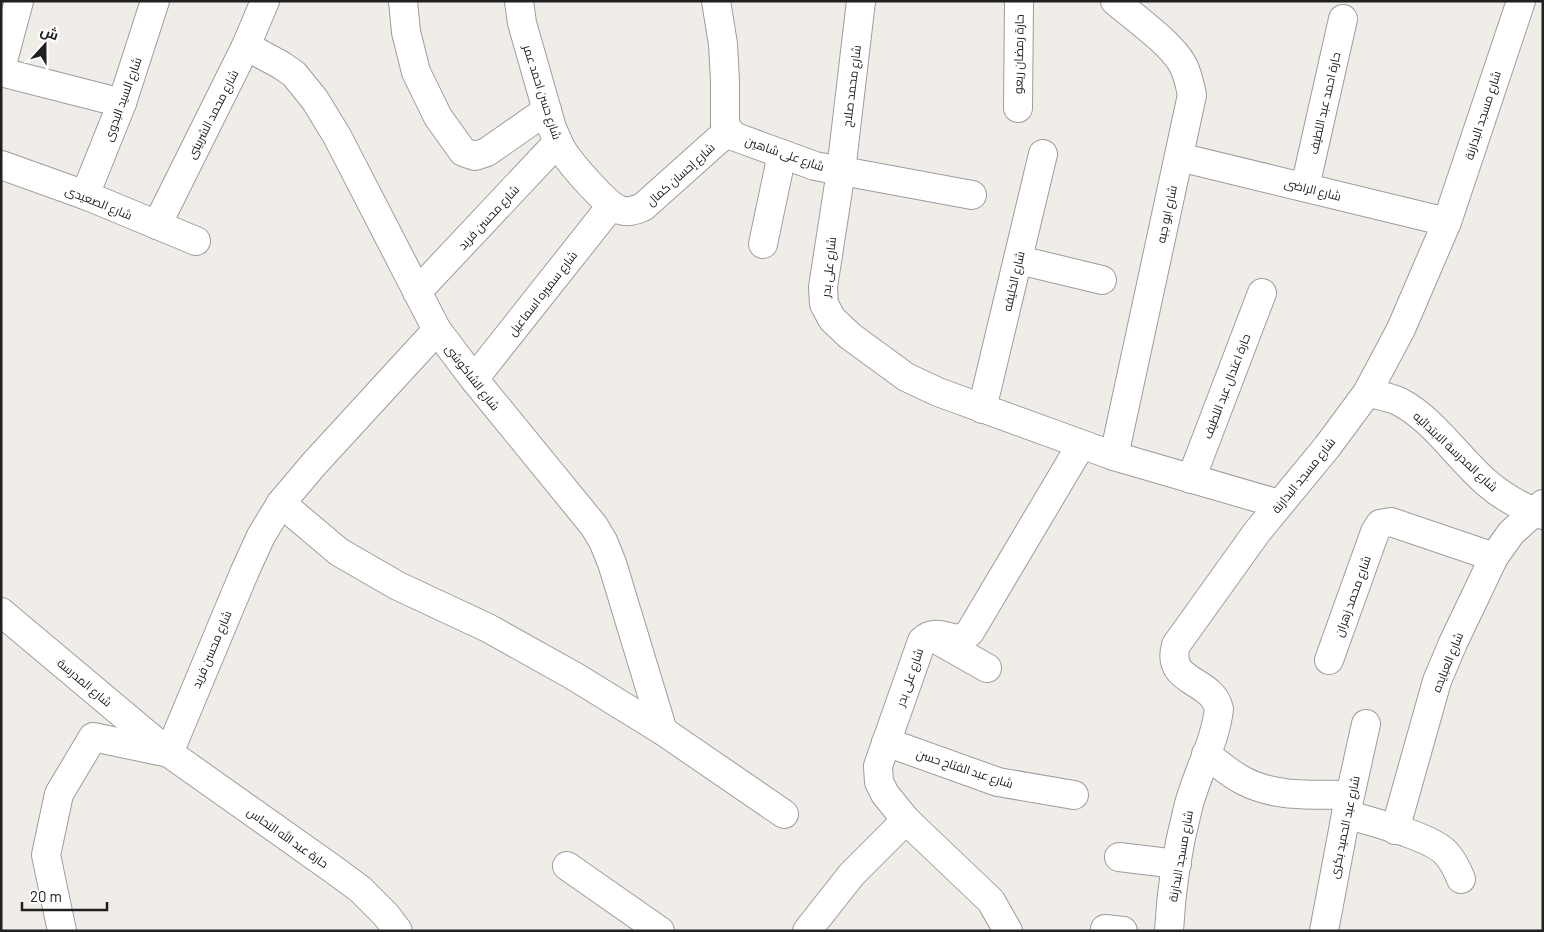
<svg xmlns="http://www.w3.org/2000/svg" width="1544" height="932" font-family="Barlow,Cairo,sans-serif">
	<style>
		.lines { fill: none; stroke-linecap: round; stroke-linejoin: round }
		.minor-casing { stroke: #9d9d9d; stroke-width: 30 }
		.minor { stroke: #fff; stroke-width: 28 }
		.labels { text-anchor: middle; dominant-baseline: central; stroke-width: 4; stroke-linejoin: round; paint-order: stroke }
		.street-label { font-size: 12px; fill: #202020; stroke: #fff }
	</style>
	<rect width="100%" height="100%" fill="#f0ece8"/>
	<g class="lines">
		<defs>
			<g id="minor">
				<path d="M403,1L406,32L416,72L438,117L463,152L475,156L487,152L547,110"/>
				<path d="M519,1L522,23L552,128C556,137 559,145 564,153C573,166 607,206 620,210C629,213 635,210 643,207L728,131"/>
				<path d="M716,1L723,44L725,81V125L733,136L815,166L972,195"/>
				<path d="M861,1L841,171L823,287L824,304L832,319L850,336L906,377L938,392L1114,456L1279,504"/>
				<path d="M246,46L281,65L294,74L315,100L337,136L437,330L474,379L594,526L603,541L612,563L663,731"/>
				<path d="M1,68L19,1"/>
				<path d="M1,72L122,103"/>
				<path d="M1018,108L1019,1"/>
				<path d="M1179,157L1447,222"/>
				<path d="M1,165L85,195L196,241"/>
				<path d="M1305,187L1343,19"/>
				<path d="M85,195L122,103L155,1"/>
				<path d="M157,225L246,46L265,1"/>
				<path d="M763,244L782,154"/>
				<path d="M1019,260L1102,280"/>
				<path d="M417,292L558,142"/>
				<path d="M474,379L611,206"/>
				<path d="M1367,393C1379,395 1390,397 1400,402C1433,419 1459,459 1487,483C1503,497 1523,508 1543,515"/>
				<path d="M982,409L1043,154"/>
				<path d="M1114,456L1192,95C1190,85 1188,75 1183,65C1171,43 1135,18 1115,1"/>
				<path d="M1191,479L1262,293"/>
				<path d="M281,503L339,552L398,586L488,628L574,676L663,731L784,814"/>
				<path d="M1,612L169,753L330,867L360,889L386,915L398,931"/>
				<path d="M934,638L987,668"/>
				<path d="M1329,660L1375,532L1380,524L1391,522L1494,557"/>
				<path d="M886,742L998,782L1074,795"/>
				<path d="M1206,754C1218,763 1230,774 1244,781C1276,798 1315,794 1350,795"/>
				<path d="M1346,814C1371,822 1427,835 1445,852C1453,860 1457,869 1461,879"/>
				<path d="M1395,830L1437,681L1453,643L1494,557L1511,533L1543,504"/>
				<path d="M1119,857L1177,864"/>
				<path d="M567,866L660,931"/>
				<path d="M1105,929L1123,931"/>
				<path d="M62,931L46,855L59,794L93,737L169,753L245,571L261,536L281,503L314,464L437,330"/>
				<path d="M807,931L852,874L906,820"/>
				<path d="M1008,931L991,901L906,820L885,794L879,782L878,766L922,641C940,624 954,649 970,632L1081,445"/>
				<path d="M1169,931C1171,892 1178,846 1188,808C1196,775 1215,743 1219,709C1212,678 1165,684 1176,645L1257,532L1327,447L1367,393L1401,329L1447,222L1521,1"/>
				<path d="M1324,931L1346,814L1366,724"/>
			</g>
		</defs>
		<use href="#minor" class="minor-casing"/>
		<use href="#minor" class="minor"/>
	</g>
	<g class="labels">
		<g class="street-label">
			<text transform="translate(1018 54) rotate(-89)">حارة رمضان ريعو</text>
			<text transform="translate(851 86) rotate(-83)">شارع محمد صلاح</text>
			<text transform="translate(543 92) rotate(72)">شارع حسن احمد عمر</text>
			<text transform="translate(122 99) rotate(-70)">شارع السيد البدوى</text>
			<text transform="translate(1324 103) rotate(-77)">حارة احمد عبد اللطيف</text>
			<text transform="translate(212 114) rotate(-63)">شارع محمد الشربينى</text>
			<text transform="translate(1482 115) rotate(-72)">شارع مسجد البدارنة</text>
			<text transform="translate(785 153) rotate(19)">شارع على شاهين</text>
			<text transform="translate(680 174) rotate(-42)">شارع إحسان كمال</text>
			<text transform="translate(1313 189) rotate(14)">شارع الراضى</text>
			<text transform="translate(99 202) rotate(22)">شارع الصعيدى</text>
			<text transform="translate(1166 214) rotate(-78)">شارع ابو جبه</text>
			<text transform="translate(488 217) rotate(-47)">شارع محسن فريد</text>
			<text transform="translate(828 267) rotate(-84)">شارع على بدر</text>
			<text transform="translate(1013 281) rotate(-77)">شارع الخليفه</text>
			<text transform="translate(542 293) rotate(-52)">شارع سميره اسماعيل</text>
			<text transform="translate(473 377) rotate(52)">شارع الشاكوشى</text>
			<text transform="translate(1226 386) rotate(-69)">حارة اعتدال عبد اللطيف</text>
			<text transform="translate(1456 451) rotate(43)">شارع المدرسة الابتدائيه</text>
			<text transform="translate(1303 475) rotate(-51)">شارع مسجد البدارنة</text>
			<text transform="translate(1352 596) rotate(-70)">شارع محمد زهران</text>
			<text transform="translate(211 649) rotate(-67)">شارع محسن فريد</text>
			<text transform="translate(1447 662) rotate(-68)">شارع العبايده</text>
			<text transform="translate(909 677) rotate(-71)">شارع على بدر</text>
			<text transform="translate(85 682) rotate(40)">شارع المدرسة</text>
			<text transform="translate(965 768) rotate(18)">شارع عبد الفتاح حسن</text>
			<text transform="translate(1344 827) rotate(-78)">شارع عبد الحميد بكرى</text>
			<text transform="translate(288 837) rotate(35)">حارة عبد الله النحاس</text>
			<text transform="translate(1180 856) rotate(-80)">شارع مسجد البدارنة</text>
		</g>
	</g>
	<rect width="1544" height="932" fill="none" stroke="#202020" stroke-width="5"/>
	<g transform="translate(45 45) rotate(21)" stroke="#ffffff" stroke-width="4" paint-order="stroke">
	<path d="M0-4L9 19L0 12L-9 19Z" fill="#202020"/>
	<text y="-8" font-size="14" font-weight="bold" text-anchor="middle" fill="#202020">ش</text>
	</g>
	<path d="M22 902v8h85v-8" fill="none" stroke="#202020" stroke-width="2.5"/>
	<text x="30" y="902" font-size="15" fill="#202020" stroke="#ffffff" stroke-width="4" paint-order="stroke">20 m</text>
</svg>
